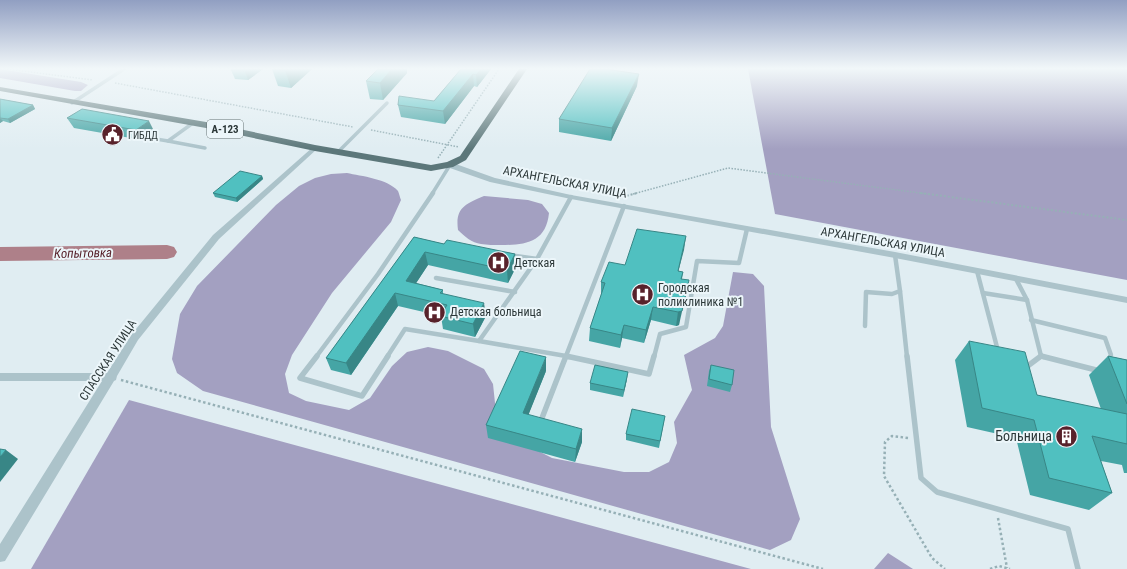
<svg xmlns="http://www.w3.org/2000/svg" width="1127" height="569" font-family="'Roboto Condensed',sans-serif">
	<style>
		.green { fill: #a3a0c1 }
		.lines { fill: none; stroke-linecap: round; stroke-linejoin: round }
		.river { fill: #ae8089; fill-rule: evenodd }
		.path-far2 { stroke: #96b0b6; stroke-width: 1.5; stroke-dasharray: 1.5 1.5; stroke-linecap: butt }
		.path-far1 { stroke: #96b0b6; stroke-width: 2; stroke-dasharray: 2 2; stroke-linecap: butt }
		.path { stroke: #96b0b6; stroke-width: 2.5; stroke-dasharray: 2.5 2.5; stroke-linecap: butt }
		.lane-far2 { stroke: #acc3ca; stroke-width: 3.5 }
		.lane-far1 { stroke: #acc3ca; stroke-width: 4.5 }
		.lane { stroke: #acc3ca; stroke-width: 5.5 }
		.street { fill: #acc3ca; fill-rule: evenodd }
		.primary { fill: #5c777a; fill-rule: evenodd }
		.wall { fill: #45a5a5 }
		.shaded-wall { fill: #388686 }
		.building { fill: #50c0c0; stroke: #388686 }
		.labels { text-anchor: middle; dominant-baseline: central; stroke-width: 4; stroke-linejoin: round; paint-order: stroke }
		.far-poi-label { font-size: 10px; fill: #2b3738; stroke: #ecf6fa; text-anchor: start }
		.shield { fill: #ecf6fa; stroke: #657072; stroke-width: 1 }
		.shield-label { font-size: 11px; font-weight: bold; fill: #2b3738 }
		.street-label { font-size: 12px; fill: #2b3738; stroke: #ecf6fa }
		.poi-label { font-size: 12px; fill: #2b3738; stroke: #ecf6fa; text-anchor: start }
		.water-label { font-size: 13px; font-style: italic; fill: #58222b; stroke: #ecf6fa }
		.near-poi-label { font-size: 14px; fill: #2b3738; stroke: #ecf6fa; text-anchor: end }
	</style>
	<rect width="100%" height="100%" fill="#e0edf2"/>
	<g class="green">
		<path d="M0,69L81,82L88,85L81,91H75L0,78Z"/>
		<path d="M748,69H1127V280L775,214Z"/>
		<path d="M347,173C361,176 388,179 398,191C399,193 400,198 401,200L391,222L332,293L292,355L285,374L289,393L306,401L349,410L370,398L392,366L407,352L428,347L448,351L484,369L493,384L497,422L511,437L552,458L624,472H649L669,462L677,443L674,422L692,390L684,355L715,338L723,326L733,272L753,274L764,286L771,427L800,519L791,540L770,550L203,391L177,373L172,359L180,314L197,286L276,205L299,186L315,178L331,174Z"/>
		<path d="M484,196L528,200L542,204L549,213C546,243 525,245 500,245C494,245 487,245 481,244C472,243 464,236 458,230C455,208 465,204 484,196Z"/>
		<path d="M129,400L751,569H31Z"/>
		<path d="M888,553L913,569H874Z"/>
	</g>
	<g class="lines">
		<path class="river" d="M167,245L174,247L177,252L174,257L167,259L0,261V247Z"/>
		<g class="path-far2">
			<path d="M7,69L93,80"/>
			<path d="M115,83L353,127"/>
			<path d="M371,130L459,147"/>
			<path d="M438,158L499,69"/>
			<path d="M633,194L728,168L928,194"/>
		</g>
		<g class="path-far1">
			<path d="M920,193L1127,220"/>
			<path d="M619,198L637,193"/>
		</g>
		<g class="path">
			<path d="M121,380L823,569"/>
			<path d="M908,438L892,436L885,442L884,476L932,558L945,569"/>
			<path d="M998,518L1007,568"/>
			<path d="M990,569L999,566L1010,569"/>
		</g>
		<g class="lane-far2">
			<path d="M72,103L124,69"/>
			<path d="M150,138L168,141L193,123"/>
			<path d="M168,141L205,148"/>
			<path d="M338,152L387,103"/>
			<path d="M432,194L450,165"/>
		</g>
		<g class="lane-far1">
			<path d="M509,255L537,259"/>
			<path d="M977,271L998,351"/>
			<path d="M436,278L515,292"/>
			<path d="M1016,279L1027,300L1041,356L1040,357"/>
			<path d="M900,291L907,357"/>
			<path d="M983,293L1027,300"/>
			<path d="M1031,320L1105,338L1111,355"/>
			<path d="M865,326L866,292L892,294L900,291L895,255"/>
			<path d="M479,341L566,356L624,206"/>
			<path d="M1041,356L1044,357"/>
			<path d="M316,357L378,274L433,193"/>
			<path d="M387,357L405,329L479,341L537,259L571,197"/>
			<path d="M566,357H570"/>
			<path d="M654,357L660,334L686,327L697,261L739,263L747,229"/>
		</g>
		<g class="lane">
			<path d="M317,356L300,378L362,396L388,356"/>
			<path d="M907,356L921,478L937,492L1068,529L1078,569"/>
			<path d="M1041,356L1100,371"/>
			<path d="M1025,368L1041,356"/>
			<path d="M542,418L566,356L649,374L654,356"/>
		</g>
		<g class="street">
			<path d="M315,146L319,148L317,149L219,239L138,340L117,376L116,380L114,381L5,561L0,562V544L102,381H0V373H107L132,334L213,235L313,147Z"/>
			<path d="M447,163H453L495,178L571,195L895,252L1127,297V303L895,258L571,199L490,182L447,167Z"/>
		</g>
		<path class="primary" d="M519,69H527L466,160L453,167L431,171L315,151L206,128L0,91V87L206,122L315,145L431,165L447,162L460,156Z"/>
	</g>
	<g class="wall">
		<path d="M232,69H263L248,80L235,79L231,70Z"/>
		<path d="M272,69H312L291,88L278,86Z"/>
		<path d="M378,69H407V73L383,100L370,99L366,81Z"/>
		<path d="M461,69H491L477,87L474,86L445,124L401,117L398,105L434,101Z"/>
		<path d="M637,86L611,141L559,132V119Z"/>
		<path d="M0,99L33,105L35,109L10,123L3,121L0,123Z"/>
		<path d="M67,118L154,131L142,140L74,128Z"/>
		<path d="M262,176L263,179L237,202L215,197L213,193Z"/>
		<path d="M686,236L678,271L683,272L682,279L679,325L676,326L651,320L644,343L622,338L620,348L589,341L590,328L601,296V282L625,265Z"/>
		<path d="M414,237L444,244L515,254L516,267L508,283L428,265L416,283L443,290V294L486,316L475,337L443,329L441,316L398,306L351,375L331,370L326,358Z"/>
		<path d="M969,341L1037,395L1101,409L1089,375L1108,356L1127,360V473H1124L1122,465L1101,461L1112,493L1089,510L1030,495L1016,438L967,427L955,360Z"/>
		<path d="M711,365L732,385L730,392L707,386L709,371Z"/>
		<path d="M546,371L528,415L582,442L575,462L488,438L486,425Z"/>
		<path d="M627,379L623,397L590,390V383Z"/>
		<path d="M665,416L659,448L626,440V434Z"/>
	</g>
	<g class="shaded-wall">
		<path d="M248,69H263L248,80L245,71Z"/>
		<path d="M287,69H312L291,88L285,70Z"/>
		<path d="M392,69H407V73L383,100L380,83Z"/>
		<path d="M481,69H491L477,87L476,75Z"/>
		<path d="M473,74L474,86L445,124L443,111Z"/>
		<path d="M639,74L637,86L611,141L612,128Z"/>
		<path d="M33,105L35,109L10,123L8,119Z"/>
		<path d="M0,118L3,121L0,123Z"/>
		<path d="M149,121L154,131L142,140L136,130Z"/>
		<path d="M262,176L263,179L237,202L236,198Z"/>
		<path d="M686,236L684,250L675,284L678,271Z"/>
		<path d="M425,252L428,265L409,294L406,281Z"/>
		<path d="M515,254L516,267L508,283L507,270Z"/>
		<path d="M689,280L679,325L676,326L678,312Z"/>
		<path d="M395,293L398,306L351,375L346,363Z"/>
		<path d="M484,303L486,316L475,337L473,324Z"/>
		<path d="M653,307L651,320L644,343L646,330Z"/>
		<path d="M624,325L622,338L620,348L621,335Z"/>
		<path d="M546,357V371L524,426L523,413Z"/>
		<path d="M628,372L627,379L623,397L624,390Z"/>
		<path d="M582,429V442L575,462L576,449Z"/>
		<path d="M6,450L18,459L0,482V457Z"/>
	</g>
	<g class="building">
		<path d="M232,69H248L245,71L231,70Z"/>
		<path d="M272,69H287L285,70Z"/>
		<path d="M378,69H392L380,83L366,81Z"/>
		<path d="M461,69H481L476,75L473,74L443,111L398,105L399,96L434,101Z"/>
		<path d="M590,69H605L639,74L612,128L559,119Z"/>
		<path d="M0,99L33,105L8,119L0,118Z"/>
		<path d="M82,109L149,121L136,130L67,118Z"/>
		<path d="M240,171L262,176L236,198L213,193Z"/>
		<path d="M637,229L686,236L678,271L683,272L681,279L689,280L682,311L678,312L653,307L646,330L624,325L621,335L590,328L605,283L601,282L609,262L625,265Z"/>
		<path d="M414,237L444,244L447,240L515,254L507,270L425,252L406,281L443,290L440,293L484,303L473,324L440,316L447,305L395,293L346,363L326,358Z"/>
		<path d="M969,341L1025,352L1037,395L1127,414V444L1092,436L1112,493L1049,478L1034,420L982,408Z"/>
		<path d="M520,351L546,357L523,413L582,429L576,449L486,425Z"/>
		<path d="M1108,356L1127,360V404Z"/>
		<path d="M595,365L628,372L624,390L590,383Z"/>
		<path d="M711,365L734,370L732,385L709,379Z"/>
		<path d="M632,409L665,416L660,441L626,434Z"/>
		<path d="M0,449L6,450L0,457Z"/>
	</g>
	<linearGradient id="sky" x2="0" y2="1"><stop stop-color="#919fc2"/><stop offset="0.46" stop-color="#f1f7f9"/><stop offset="1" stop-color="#f1f7f9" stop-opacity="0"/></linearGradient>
	<rect width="1127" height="149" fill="url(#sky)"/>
	<defs>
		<symbol id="civic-disc" viewBox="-11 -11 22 22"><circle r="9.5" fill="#58222b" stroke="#ecf6fa"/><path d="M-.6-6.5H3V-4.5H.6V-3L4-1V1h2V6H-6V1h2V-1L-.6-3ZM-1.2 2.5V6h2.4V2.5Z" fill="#fff"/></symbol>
		<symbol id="hospital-disc" viewBox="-11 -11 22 22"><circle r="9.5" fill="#58222b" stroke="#ecf6fa"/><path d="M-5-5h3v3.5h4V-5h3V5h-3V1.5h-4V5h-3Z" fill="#fff"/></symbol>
		<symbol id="building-disc" viewBox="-11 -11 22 22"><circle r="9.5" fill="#58222b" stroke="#ecf6fa"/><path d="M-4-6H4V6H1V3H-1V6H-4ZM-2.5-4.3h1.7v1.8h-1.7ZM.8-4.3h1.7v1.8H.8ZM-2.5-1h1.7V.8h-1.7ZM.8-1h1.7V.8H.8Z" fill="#fff"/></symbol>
	</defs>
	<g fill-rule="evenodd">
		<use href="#civic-disc" x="100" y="122" width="25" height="25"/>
		<use href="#hospital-disc" x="486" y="250" width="25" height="25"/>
		<use href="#hospital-disc" x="630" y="282" width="25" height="25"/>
		<use href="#hospital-disc" x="422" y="300" width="25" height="25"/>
		<use href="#building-disc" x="1054" y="424" width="25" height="25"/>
	</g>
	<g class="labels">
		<g class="far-poi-label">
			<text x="128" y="135">ГИБДД</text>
		</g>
		<rect class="shield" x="207" y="120" width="36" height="18" rx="3"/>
		<g class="shield-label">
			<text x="225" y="129">А-123</text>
		</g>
		<g class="street-label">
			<text transform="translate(565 182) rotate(11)">АРХАНГЕЛЬСКАЯ УЛИЦА</text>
			<text transform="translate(883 242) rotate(10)">АРХАНГЕЛЬСКАЯ УЛИЦА</text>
			<text transform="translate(108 360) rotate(-57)">СПАССКАЯ УЛИЦА</text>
		</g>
		<g class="poi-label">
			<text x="514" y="263">Детская</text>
			<text x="658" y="288">Городская<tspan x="658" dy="14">поликлиника №1</tspan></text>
			<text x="450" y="312">Детская больница</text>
		</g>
		<g class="water-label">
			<text transform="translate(83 253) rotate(-1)">Копытовка</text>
		</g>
		<g class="near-poi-label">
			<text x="1052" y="436">Больница</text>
		</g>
	</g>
</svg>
